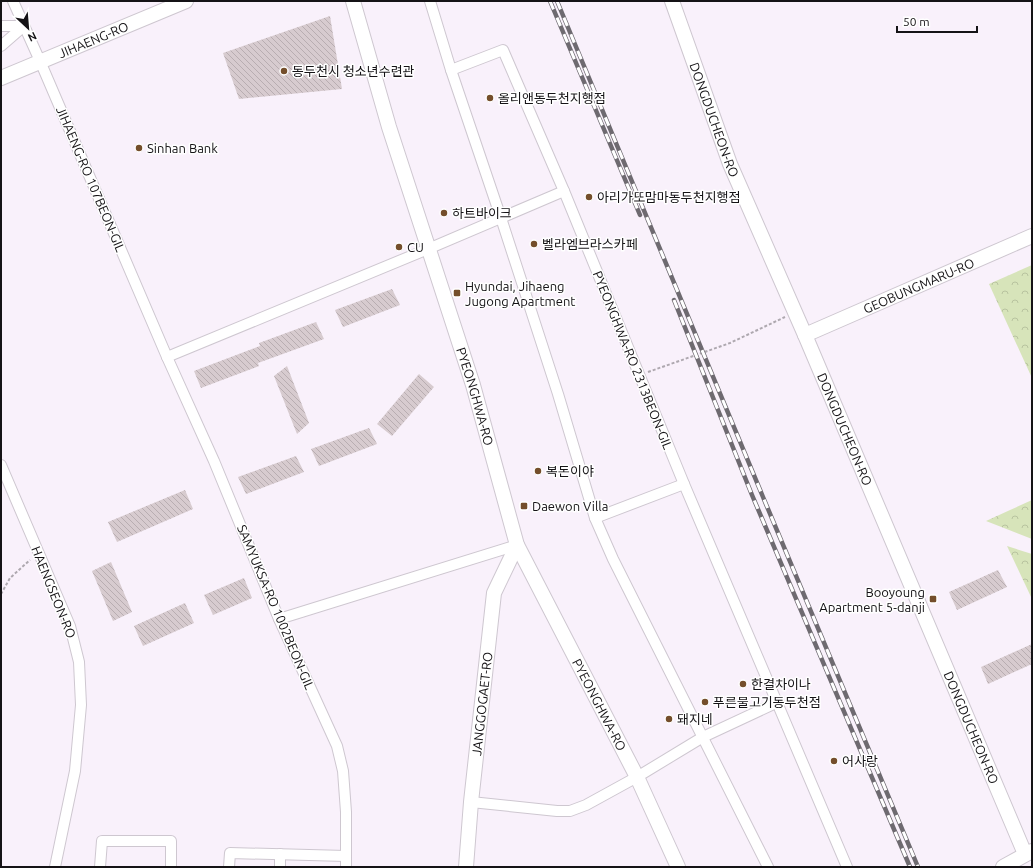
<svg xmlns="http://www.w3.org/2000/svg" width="1033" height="868" font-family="Ubuntu,'Noto Sans KR',sans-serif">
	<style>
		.park { fill: url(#park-crowns) }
		.building { fill: url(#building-back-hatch) }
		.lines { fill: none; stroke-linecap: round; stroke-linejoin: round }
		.street-casing { stroke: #cec7d0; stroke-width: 12 }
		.secondary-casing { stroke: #cec7d0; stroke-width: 16 }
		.path { stroke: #aea8af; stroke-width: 2; stroke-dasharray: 3 2; stroke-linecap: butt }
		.street { stroke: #fff; stroke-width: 10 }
		.secondary { stroke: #fff; stroke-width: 14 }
		.rail-casing { stroke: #6e6a70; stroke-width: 4.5 }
		.rail { stroke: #fff; stroke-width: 3; stroke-dasharray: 9; stroke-linecap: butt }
		.poi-dot { fill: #744e2b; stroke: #fff; stroke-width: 1.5 }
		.labels { text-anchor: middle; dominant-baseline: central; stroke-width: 3; stroke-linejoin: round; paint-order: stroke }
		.street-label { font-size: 13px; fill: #151316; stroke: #fff }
		.poi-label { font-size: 13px; fill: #151316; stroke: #fff; text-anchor: start }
	</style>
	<defs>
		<pattern id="park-crowns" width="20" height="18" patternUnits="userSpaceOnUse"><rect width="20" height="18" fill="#d7e4ba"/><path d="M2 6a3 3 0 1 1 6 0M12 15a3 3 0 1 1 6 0" fill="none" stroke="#b8c39f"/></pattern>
		<pattern id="building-back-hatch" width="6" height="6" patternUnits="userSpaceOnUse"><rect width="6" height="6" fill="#d7cbcf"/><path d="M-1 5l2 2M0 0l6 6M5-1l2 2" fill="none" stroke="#b8adb1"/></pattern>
	</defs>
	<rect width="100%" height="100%" fill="#f9f1fb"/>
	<g class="park">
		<path d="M1032,265V378L989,284Z"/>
		<path d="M1032,500V539L986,521Z"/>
		<path d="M1007,546L1032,554V599Z"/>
	</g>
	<g class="building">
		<path d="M330,16L342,89L239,99L223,53Z"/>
		<path d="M392,289L400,305L343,327L335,310Z"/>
		<path d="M316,322L324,339L258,363L259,366L201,388L194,371L260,346L259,343Z"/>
		<path d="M287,366L309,423L297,434L274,376Z"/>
		<path d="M419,374L434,387L392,436L377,424Z"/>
		<path d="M369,428L377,444L319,466L311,449Z"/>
		<path d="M296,456L304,472L246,494L238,477Z"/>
		<path d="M185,490L193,509L117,542L108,522Z"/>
		<path d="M111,562L132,612L113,621L92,571Z"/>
		<path d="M998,570L1007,587L957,610L949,592Z"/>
		<path d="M244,578L252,598L213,615L204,595Z"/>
		<path d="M185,603L194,623L143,646L134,626Z"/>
		<path d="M1032,644V664L988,684L981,667Z"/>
	</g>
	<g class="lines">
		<defs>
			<g id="street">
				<path d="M13,1L40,61L167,357L214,461L279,619L337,746L343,771L346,812V867"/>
				<path d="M430,1L451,70L501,218L558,394L595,518L613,559L768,867"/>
				<path d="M1,26H24"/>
				<path d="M1,46L24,26"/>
				<path d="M451,70L503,50L564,191L684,484L847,867"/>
				<path d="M167,357L428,249L564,191"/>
				<path d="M1,465L70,626L79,662L81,705L75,771L55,867"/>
				<path d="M595,518L684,484"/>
				<path d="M279,619L517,545"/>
				<path d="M471,802L557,811H570L586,805L637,777L703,737L778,702"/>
				<path d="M100,867L102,841H171V867"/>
				<path d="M229,867L230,853L346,856"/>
				<path d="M280,867V854"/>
			</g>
			<g id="secondary">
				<path id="s1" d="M353,1L389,127L473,385L517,545L637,777L678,867"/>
				<path id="s2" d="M672,1L730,164L805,335L1025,854"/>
				<path id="s3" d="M1,78L186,1"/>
				<path id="s4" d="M805,335L1032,236"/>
				<path id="s5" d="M466,867L471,802L494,593L517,545"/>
				<path d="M1003,867L1032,851"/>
			</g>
		</defs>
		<use href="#street" class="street-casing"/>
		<use href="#secondary" class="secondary-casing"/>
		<g class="path">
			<path d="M648,372L730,343L785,317"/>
			<path d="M1,594L10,578L30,560"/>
		</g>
		<use href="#street" class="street"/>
		<use href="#secondary" class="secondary"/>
		<defs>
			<g id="rail">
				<path d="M550,1L640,215"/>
				<path d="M557,1L763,497L918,867"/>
				<path d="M674,300L752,495L910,867"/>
			</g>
		</defs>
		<use href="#rail" class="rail-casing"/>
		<use href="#rail" class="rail"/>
	</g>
	<g class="poi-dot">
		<circle cx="284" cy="71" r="4"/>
		<circle cx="490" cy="98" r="4"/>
		<circle cx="139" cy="148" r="4"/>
		<circle cx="589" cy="197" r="4"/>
		<circle cx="444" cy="213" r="4"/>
		<circle cx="534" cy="244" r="4"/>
		<circle cx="399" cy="247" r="4"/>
		<rect x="453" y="289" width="8" height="8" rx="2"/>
		<circle cx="538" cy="471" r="4"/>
		<rect x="520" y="502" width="8" height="8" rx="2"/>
		<rect x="929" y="595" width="8" height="8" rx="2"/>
		<circle cx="743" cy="684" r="4"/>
		<circle cx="705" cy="702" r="4"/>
		<circle cx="669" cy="719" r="4"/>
		<circle cx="834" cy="761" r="4"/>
	</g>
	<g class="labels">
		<g class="street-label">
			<text stroke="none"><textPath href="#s3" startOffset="100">JIHAENG-RO</textPath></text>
			<text stroke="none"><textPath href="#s2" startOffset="126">DONGDUCHEON-RO</textPath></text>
			<text transform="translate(91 179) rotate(67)">JIHAENG-RO 107BEON-GIL</text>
			<text stroke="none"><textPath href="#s4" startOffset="124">GEOBUNGMARU-RO</textPath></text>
			<text transform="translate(633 360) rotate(68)">PYEONGHWA-RO 2313BEON-GIL</text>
			<text stroke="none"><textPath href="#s1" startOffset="414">PYEONGHWA-RO</textPath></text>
			<text stroke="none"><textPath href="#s2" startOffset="462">DONGDUCHEON-RO</textPath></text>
			<text transform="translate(54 592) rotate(68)">HAENGSEON-RO</text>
			<text transform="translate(276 607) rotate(67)">SAMYUKSA-RO 1002BEON-GIL</text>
			<text stroke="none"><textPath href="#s5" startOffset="164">JANGGOGAET-RO</textPath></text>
			<text stroke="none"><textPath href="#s1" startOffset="748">PYEONGHWA-RO</textPath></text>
			<text stroke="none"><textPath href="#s2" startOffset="786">DONGDUCHEON-RO</textPath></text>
		</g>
		<g class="poi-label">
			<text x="292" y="71">동두천시 청소년수련관</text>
			<text x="498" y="98">올리앤동두천지행점</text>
			<text x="147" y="148">Sinhan Bank</text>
			<text x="597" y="197">아리가또맘마동두천지행점</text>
			<text x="452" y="213">하트바이크</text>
			<text x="542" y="244">벨라엠브라스카페</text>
			<text x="407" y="247">CU</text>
			<text x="465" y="286">Hyundai, Jihaeng<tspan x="465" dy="15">Jugong Apartment</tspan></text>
			<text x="546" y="471">복돈이야</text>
			<text x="532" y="506">Daewon Villa</text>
			<text x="925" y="592" text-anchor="end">Booyoung<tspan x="925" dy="15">Apartment 5-danji</tspan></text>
			<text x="751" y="684">한결차이나</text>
			<text x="713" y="702">푸른물고기동두천점</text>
			<text x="677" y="719">돼지네</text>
			<text x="842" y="761">어사랑</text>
		</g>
	</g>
	<rect width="1033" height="868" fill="none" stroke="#151316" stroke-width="4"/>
	<g transform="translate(28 28) rotate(154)" stroke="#ffffff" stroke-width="3" paint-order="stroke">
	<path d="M0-3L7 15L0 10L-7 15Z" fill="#151316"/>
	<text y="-6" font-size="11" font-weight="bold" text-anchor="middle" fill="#151316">N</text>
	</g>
	<path d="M897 26v6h80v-6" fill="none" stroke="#151316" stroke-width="2"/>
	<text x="903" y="26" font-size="12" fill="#151316" stroke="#ffffff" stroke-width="3" paint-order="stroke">50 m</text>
</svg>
